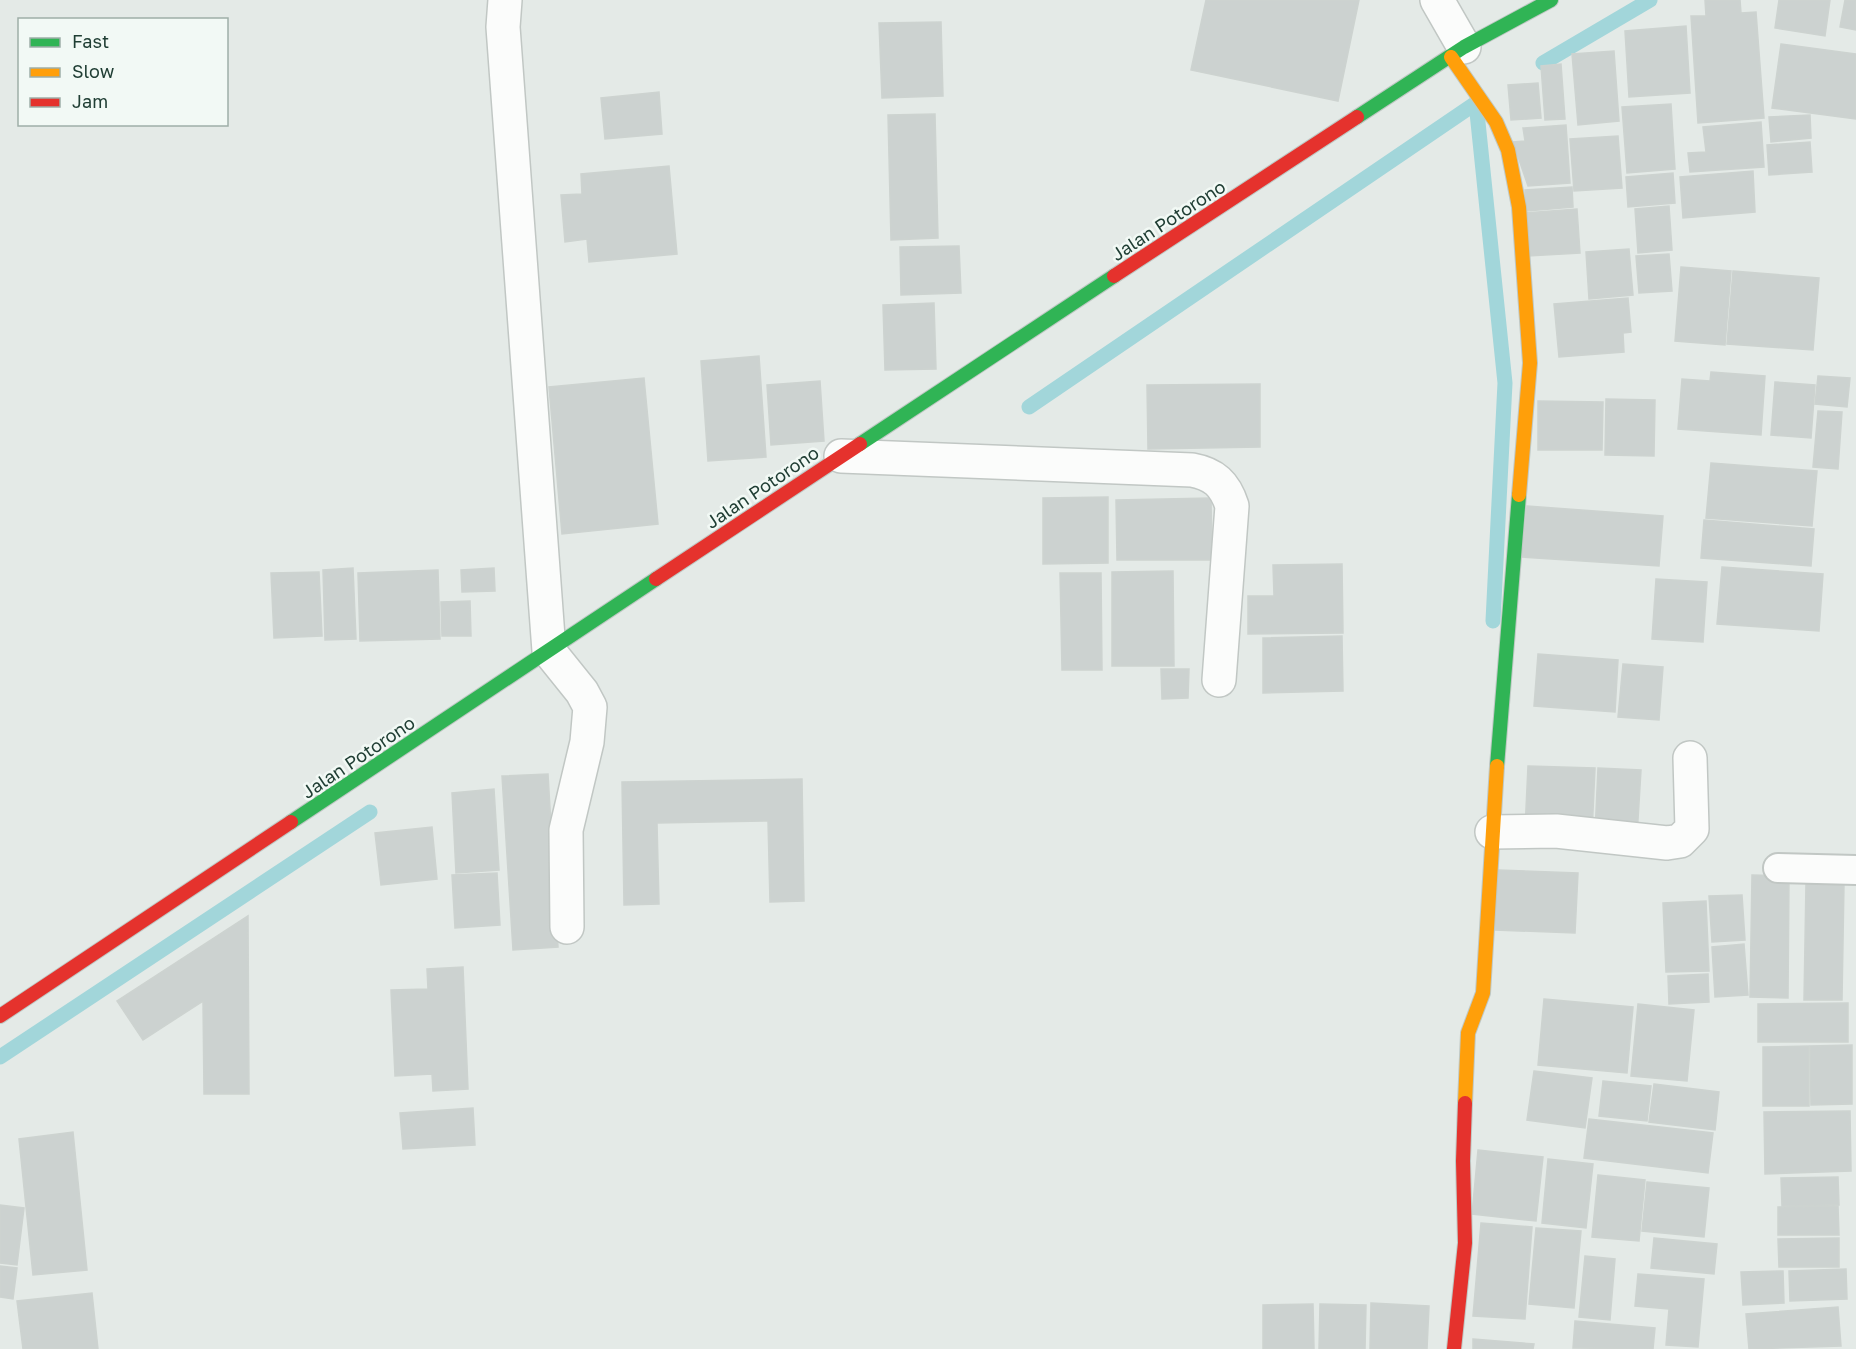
<svg xmlns="http://www.w3.org/2000/svg" width="1856" height="1349" font-family="'Golos Text',sans-serif">
	<style>
		.lines { fill: none; stroke-linecap: round; stroke-linejoin: round }
		.stream { stroke: #a2d6da; stroke-width: 15 }
		.building { fill: #ccd2d0; stroke: #cdd3d0; stroke-width: 1.5 }
		.lane-casing { stroke: #c1c7c4; stroke-width: 32 }
		.street-casing { stroke: #c1c7c4; stroke-width: 36 }
		.fast-casing { stroke: #bfc8c4; stroke-width: 16 }
		.slow-casing { stroke: #bfc8c4; stroke-width: 16 }
		.jam-casing { stroke: #bfc8c4; stroke-width: 16 }
		.lane { stroke: #fbfcfb; stroke-width: 28 }
		.street { stroke: #fbfcfb; stroke-width: 33 }
		.fast { stroke: #30b455; stroke-width: 14 }
		.slow { stroke: #ff9f0a; stroke-width: 14 }
		.jam { stroke: #e5322d; stroke-width: 14 }
		.labels { text-anchor: middle; dominant-baseline: central; stroke-width: 5; stroke-linejoin: round; paint-order: stroke }
		.street-label { font-size: 18px; fill: #203e34; stroke: #f2f9f5 }
	</style>
	<rect width="100%" height="100%" fill="#e4eae7"/>
	<g class="lines">
		<g class="stream">
			<path d="M1543,63L1650,0"/>
			<path d="M1029,407L1476,103L1505,383L1493,621"/>
			<path d="M0,1057L370,812"/>
		</g>
	</g>
	<g class="building">
		<path d="M1206,0H1359L1338,101L1191,70Z"/>
		<path d="M1705,0H1740L1741,13L1756,12L1764,118L1698,123L1691,16H1706Z"/>
		<path d="M1779,0H1830L1825,36L1775,28Z"/>
		<path d="M1845,0H1856V30L1840,27Z"/>
		<path d="M941,22L943,96L882,98L879,23Z"/>
		<path d="M1686,26L1690,93L1629,97L1625,31Z"/>
		<path d="M1781,44L1856,54V119L1772,108Z"/>
		<path d="M1614,51L1619,121L1578,125L1572,54Z"/>
		<path d="M1561,64L1565,119L1545,120L1541,66Z"/>
		<path d="M1538,83L1541,118L1511,120L1508,85Z"/>
		<path d="M659,92L662,134L605,139L601,98Z"/>
		<path d="M1671,104L1675,169L1627,173L1622,107Z"/>
		<path d="M935,114L938,238L891,240L888,115Z"/>
		<path d="M1810,115L1811,138L1771,142L1769,117Z"/>
		<path d="M1761,122L1764,167L1690,172L1688,153L1706,152L1703,127Z"/>
		<path d="M1566,125L1570,183L1528,186L1513,142L1525,141L1523,128Z"/>
		<path d="M1618,136L1622,188L1574,191L1570,139Z"/>
		<path d="M1810,142L1812,172L1769,175L1767,145Z"/>
		<path d="M669,166L677,254L589,262L587,239L565,242L561,195L582,194L581,174Z"/>
		<path d="M1753,171L1755,212L1683,218L1680,177Z"/>
		<path d="M1673,173L1675,203L1628,207L1626,177Z"/>
		<path d="M1572,187L1573,207L1527,211L1525,190Z"/>
		<path d="M1669,206L1672,250L1638,253L1635,209Z"/>
		<path d="M1577,209L1580,253L1528,256L1525,213Z"/>
		<path d="M959,246L961,293L901,295L900,247Z"/>
		<path d="M1629,249L1633,295L1589,299L1586,252Z"/>
		<path d="M1669,254L1672,291L1639,293L1636,256Z"/>
		<path d="M1681,267L1731,271L1725,345L1675,341Z"/>
		<path d="M1733,271L1819,278L1813,350L1727,344Z"/>
		<path d="M1628,298L1631,332L1623,333L1624,352L1559,357L1554,304Z"/>
		<path d="M934,303L936,369L885,370L883,305Z"/>
		<path d="M759,356L766,457L708,461L701,361Z"/>
		<path d="M1711,372L1765,376L1761,435L1678,429L1682,379L1710,381Z"/>
		<path d="M1818,376L1850,378L1847,407L1815,404Z"/>
		<path d="M644,378L658,524L562,534L549,387Z"/>
		<path d="M820,381L824,441L771,445L767,385Z"/>
		<path d="M1775,382L1815,385L1811,438L1771,435Z"/>
		<path d="M1260,384V447L1148,449L1147,385Z"/>
		<path d="M1606,399L1655,400L1654,456L1605,455Z"/>
		<path d="M1538,401L1603,402L1602,450H1538Z"/>
		<path d="M1818,411L1842,412L1838,469L1813,467Z"/>
		<path d="M1711,463L1817,471L1812,526L1706,518Z"/>
		<path d="M1108,497V563L1043,564V498Z"/>
		<path d="M1211,498L1212,560H1117L1116,500Z"/>
		<path d="M1527,506L1663,516L1659,566L1522,557Z"/>
		<path d="M1704,520L1814,529L1811,566L1701,558Z"/>
		<path d="M1342,564L1343,633L1248,634V596H1274L1273,565Z"/>
		<path d="M1722,567L1823,574L1819,631L1717,624Z"/>
		<path d="M353,568L356,639L325,640L323,570Z"/>
		<path d="M494,568L495,591L462,592L461,570Z"/>
		<path d="M438,570L440,639L360,641L358,573Z"/>
		<path d="M1173,571L1174,666H1112V572Z"/>
		<path d="M319,572L322,636L274,638L271,573Z"/>
		<path d="M1060,573H1101L1102,670H1062Z"/>
		<path d="M1656,579L1707,582L1703,642L1652,639Z"/>
		<path d="M470,601L471,636H442L441,602Z"/>
		<path d="M1342,636L1343,691L1263,693V638Z"/>
		<path d="M1538,654L1618,660L1615,712L1534,706Z"/>
		<path d="M1623,664L1663,667L1659,720L1618,717Z"/>
		<path d="M1161,669H1189L1188,698L1162,699Z"/>
		<path d="M1528,766L1595,768L1592,833L1525,830Z"/>
		<path d="M1598,768L1641,770L1637,836L1595,834Z"/>
		<path d="M548,774L558,947L513,950L502,776Z"/>
		<path d="M802,779L804,901L770,902L768,821L657,823L659,904L624,905L622,782Z"/>
		<path d="M494,789L499,870L456,873L452,793Z"/>
		<path d="M432,827L437,879L381,885L375,833Z"/>
		<path d="M1498,870L1578,873L1575,933L1495,930Z"/>
		<path d="M497,873L500,925L455,928L452,875Z"/>
		<path d="M1752,875L1789,876L1788,998L1750,997Z"/>
		<path d="M1806,883H1844L1842,1000H1804Z"/>
		<path d="M1742,895L1745,940L1712,942L1709,896Z"/>
		<path d="M1706,901L1709,971L1666,972L1663,903Z"/>
		<path d="M248,916L249,1094H204L203,1001L143,1040L117,1001Z"/>
		<path d="M1744,944L1748,995L1715,997L1712,947Z"/>
		<path d="M463,967L468,1089L433,1091L432,1074L395,1076L391,990L428,989L427,969Z"/>
		<path d="M1708,974L1709,1002L1669,1004L1668,976Z"/>
		<path d="M1544,999L1633,1007L1627,1073L1538,1065Z"/>
		<path d="M1848,1003V1042H1758V1004Z"/>
		<path d="M1638,1004L1694,1010L1687,1081L1631,1076Z"/>
		<path d="M1852,1045V1104L1811,1105L1810,1046Z"/>
		<path d="M1809,1046V1106H1763V1047Z"/>
		<path d="M1534,1071L1592,1078L1585,1128L1527,1120Z"/>
		<path d="M1603,1081L1651,1086L1647,1121L1599,1116Z"/>
		<path d="M1654,1084L1719,1092L1715,1130L1649,1122Z"/>
		<path d="M473,1108L475,1145L403,1149L400,1113Z"/>
		<path d="M1850,1111L1851,1171L1765,1174L1764,1112Z"/>
		<path d="M1589,1119L1713,1133L1708,1173L1584,1158Z"/>
		<path d="M73,1132L87,1270L33,1275L19,1139Z"/>
		<path d="M1478,1150L1543,1157L1536,1221L1472,1214Z"/>
		<path d="M1548,1159L1593,1164L1586,1228L1542,1223Z"/>
		<path d="M1598,1175L1645,1180L1639,1241L1592,1237Z"/>
		<path d="M1838,1177L1839,1205L1782,1206L1781,1178Z"/>
		<path d="M1647,1182L1709,1188L1704,1237L1642,1231Z"/>
		<path d="M0,1205L24,1208L17,1265L0,1263Z"/>
		<path d="M1838,1206L1839,1235H1778V1207Z"/>
		<path d="M1481,1223L1532,1227L1525,1319L1473,1316Z"/>
		<path d="M1536,1228L1581,1231L1574,1308L1529,1304Z"/>
		<path d="M1654,1238L1717,1244L1714,1274L1651,1268Z"/>
		<path d="M1839,1238V1267H1779L1778,1239Z"/>
		<path d="M1585,1256L1615,1259L1610,1320L1579,1317Z"/>
		<path d="M0,1266L17,1268L13,1299L0,1297Z"/>
		<path d="M1846,1269L1847,1299L1790,1301L1789,1271Z"/>
		<path d="M1783,1271L1784,1303L1743,1305L1741,1272Z"/>
		<path d="M1638,1274L1704,1279L1698,1347L1666,1345L1669,1309L1635,1306Z"/>
		<path d="M92,1293L98,1349H23L17,1301Z"/>
		<path d="M1371,1303L1429,1306L1427,1349H1370Z"/>
		<path d="M1313,1304L1314,1349H1263V1305Z"/>
		<path d="M1320,1304L1366,1305L1365,1349H1319Z"/>
		<path d="M1838,1307L1841,1346L1749,1349L1746,1314Z"/>
		<path d="M1575,1321L1655,1328L1653,1349L1573,1348Z"/>
		<path d="M1473,1339L1534,1344L1533,1349H1473Z"/>
	</g>
	<g class="lines">
		<defs>
			<path id="lane" d="M1778,868L1856,870"/>
			<g id="street">
				<path d="M505,0L503,27L549,651L582,692L590,707L587,742L566,830L567,927"/>
				<path d="M1437,0L1464,47"/>
				<path d="M841,456L1192,470C1214,474 1225,484 1232,506L1219,680"/>
				<path d="M1492,832L1556,831L1667,843L1680,841L1692,829L1690,758"/>
			</g>
			<g id="fast">
				<path d="M1357,117L1464,47L1551,0"/>
				<path d="M860,444L1114,276"/>
				<path d="M1497,766L1519,495"/>
				<path d="M291,822L656,579"/>
			</g>
			<g id="slow">
				<path d="M1451,57L1496,122L1508,150L1519,207L1530,363L1519,495"/>
				<path d="M1465,1103L1468,1033L1483,993L1497,766"/>
			</g>
			<g id="jam">
				<path d="M1114,276L1357,117"/>
				<path d="M656,579L860,444"/>
				<path d="M0,1016L291,822"/>
				<path d="M1454,1349L1465,1243L1463,1161L1465,1103"/>
			</g>
		</defs>
		<use href="#lane" class="lane-casing"/>
		<use href="#street" class="street-casing"/>
		<use href="#fast" class="fast-casing"/>
		<use href="#slow" class="slow-casing"/>
		<use href="#jam" class="jam-casing"/>
		<use href="#lane" class="lane"/>
		<use href="#street" class="street"/>
		<use href="#fast" class="fast"/>
		<use href="#slow" class="slow"/>
		<use href="#jam" class="jam"/>
	</g>
	<g class="labels">
		<g class="street-label">
			<text transform="translate(1168 220) rotate(-33)">Jalan Potorono</text>
			<text transform="translate(762 487) rotate(-34)">Jalan Potorono</text>
			<text transform="translate(358 757) rotate(-34)">Jalan Potorono</text>
		</g>
	</g>
	<rect x="18" y="18" width="210" height="108" fill="#f2f9f5" stroke="#9eaea8" stroke-width="1.5"/>
	<rect x="30" y="38" width="30" height="9" fill="#30b455" stroke="#9eaea8" stroke-width="1.5"/>
	<text x="72" y="48" font-size="18" fill="#203e34">Fast</text>
	<rect x="30" y="68" width="30" height="9" fill="#ff9f0a" stroke="#9eaea8" stroke-width="1.5"/>
	<text x="72" y="78" font-size="18" fill="#203e34">Slow</text>
	<rect x="30" y="98" width="30" height="9" fill="#e5322d" stroke="#9eaea8" stroke-width="1.5"/>
	<text x="72" y="108" font-size="18" fill="#203e34">Jam</text>
</svg>
